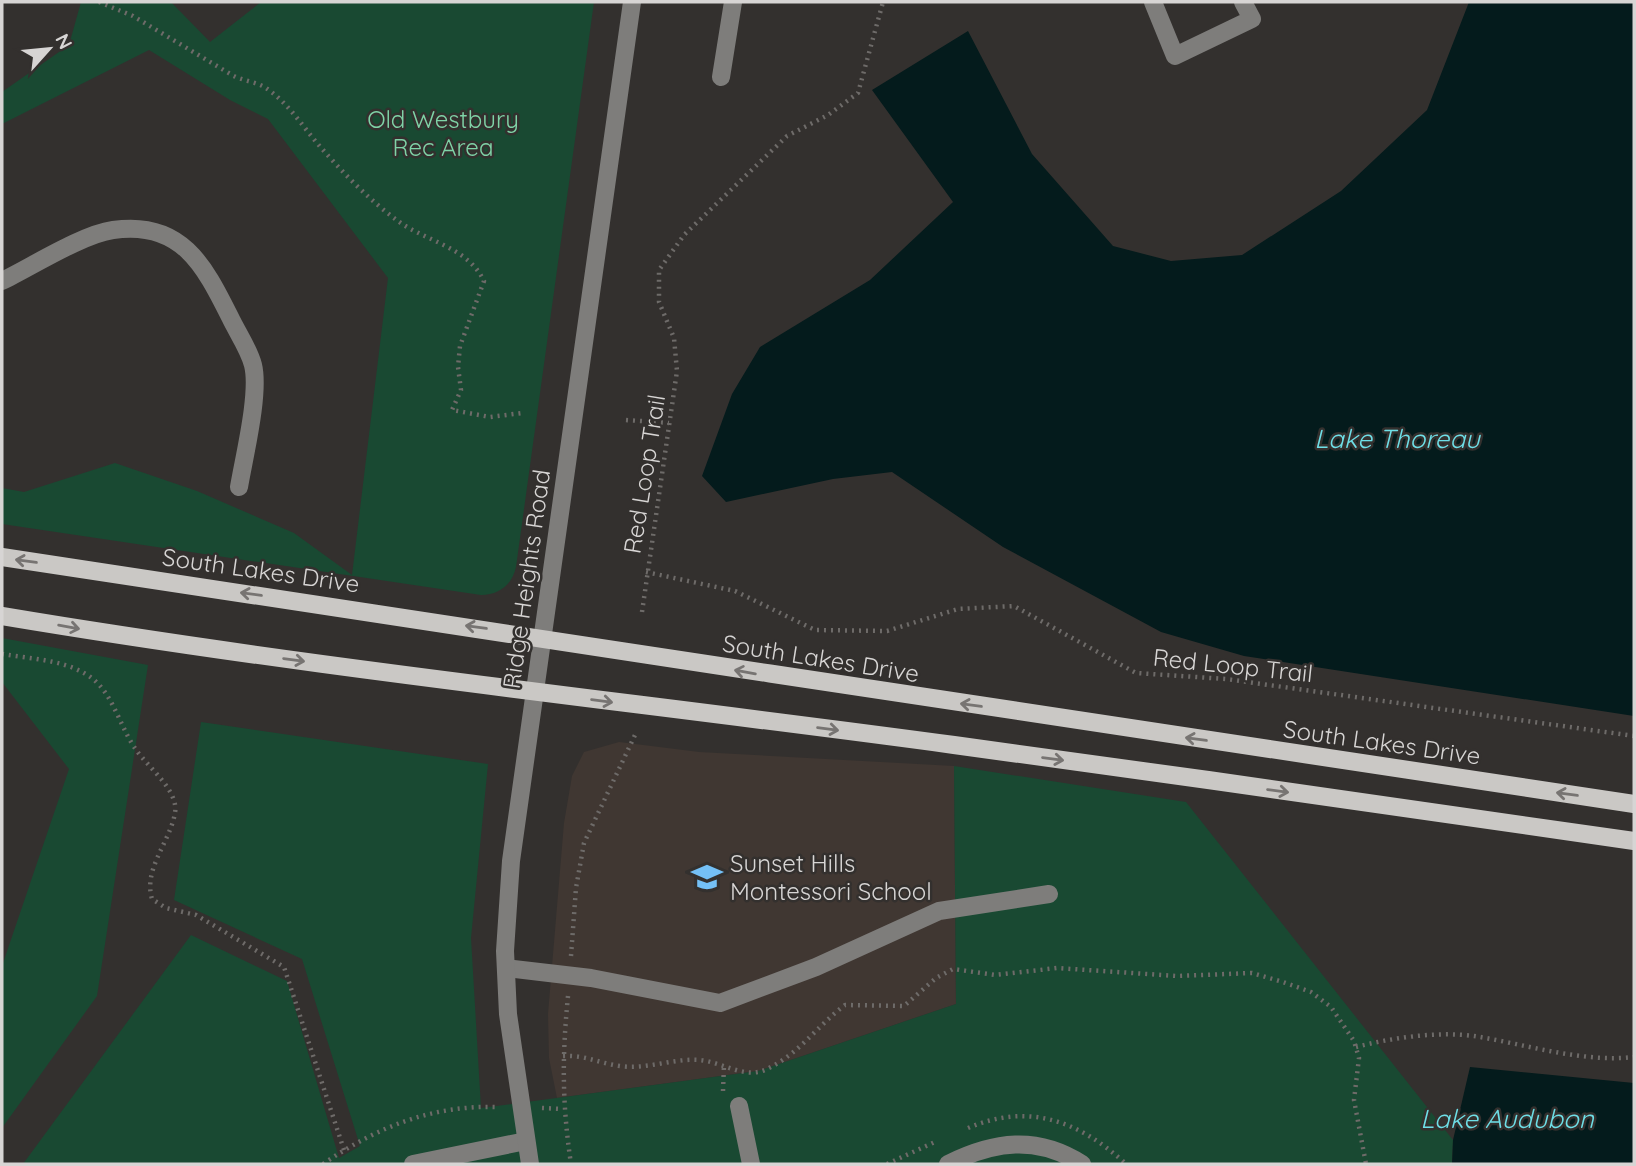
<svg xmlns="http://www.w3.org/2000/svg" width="1636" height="1166" font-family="Quicksand,sans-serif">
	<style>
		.built { fill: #403732 }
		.green { fill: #194932 }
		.water { fill: #041b1c }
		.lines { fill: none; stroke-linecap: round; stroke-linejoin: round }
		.path { stroke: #6e6b69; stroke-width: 4.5; stroke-dasharray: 2 5; stroke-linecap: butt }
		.minor { stroke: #7e7d7b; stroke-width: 18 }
		.major { stroke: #cac8c5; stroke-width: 18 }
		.oneway { stroke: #777472 }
		.labels { text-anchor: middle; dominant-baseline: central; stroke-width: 5; stroke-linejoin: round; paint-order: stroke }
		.park-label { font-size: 24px; fill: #7fd3a7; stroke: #33302e }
		.street-label { font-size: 24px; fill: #d7d5d4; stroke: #33302e }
		.poi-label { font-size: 24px; fill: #d7d5d4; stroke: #33302e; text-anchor: start }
		.water-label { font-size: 26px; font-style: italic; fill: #6edfe7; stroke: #33302e }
	</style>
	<rect width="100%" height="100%" fill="#33302e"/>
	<path class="built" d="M619,742L699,752L954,766L956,1004L758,1071L557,1098L549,1058L548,1014L564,823L572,776L584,752Z"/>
	<g class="green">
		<path d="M81,2H171L210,42L261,2H594L516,567C512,585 499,595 481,595L2,524V488L24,492L115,463L197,491L294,533L352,575L388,278L268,119L230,100L149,50L2,124V92L69,45Z"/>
		<path d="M2,638L148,665L97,996L2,1128V966L69,769L2,682Z"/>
		<path d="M201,722L488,764L471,938L481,1108L758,1071L956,1004L954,766L1186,802L1453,1140L1452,1164H23L191,935L287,981L339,1158L360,1146L302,959L174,900Z"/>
	</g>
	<g class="water">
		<path d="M1469,2H1634V716L1244,656L1161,632L1003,547L892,472L833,479L726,502L702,476L732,394L760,347L870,280L953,202L872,90L968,31L1032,154L1113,246L1171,261L1242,255L1341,191L1427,110Z"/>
		<path d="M1470,1067L1634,1083V1164H1452L1453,1140Z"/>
	</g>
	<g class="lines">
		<g class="path">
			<path d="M99,2L133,16L232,75C243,81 257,82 266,88C287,102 301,124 317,143C340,170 369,200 398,221C425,241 468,247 484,281L460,346L458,367L461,390L452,410L490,417L522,413"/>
			<path d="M626,420L669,423"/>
			<path d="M646,572L735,591L815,630L887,631L958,609L1014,606L1136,673L1226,679L1634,736"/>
			<path d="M642,612L677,371L674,338L659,302V270L684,235L787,136L828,115L858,93L883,2"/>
			<path d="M2,654C32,659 69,660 93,679C114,696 121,730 137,751C149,768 179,791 175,813C170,842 143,869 152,899L166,908L196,915L284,967L344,1150"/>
			<path d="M571,956L576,888L584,843L635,735"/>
			<path d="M568,996C562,1057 562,1103 571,1164"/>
			<path d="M1356,1047C1391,1038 1437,1031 1474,1036C1525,1044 1582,1063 1634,1057"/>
			<path d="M563,1056C586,1055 598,1063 620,1066C646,1070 673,1058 700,1060C722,1062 746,1080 767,1069C799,1054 817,1026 845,1005L904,1006L936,978L953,969L995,975L1057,968L1177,976L1252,973L1283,982L1311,992L1331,1007L1354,1041L1359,1058L1354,1100L1366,1164"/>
			<path d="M723,1091L724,1065"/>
			<path d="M542,1108L562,1109"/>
			<path d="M968,1128C1029,1102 1079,1121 1126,1164"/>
			<path d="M323,1164C377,1127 432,1105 498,1107"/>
			<path d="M887,1164L937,1141"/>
		</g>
		<g class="minor">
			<path d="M1153,2L1175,56L1252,19L1243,2"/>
			<path d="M721,77L733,2"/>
			<path d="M2,281C31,267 83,234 113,230C181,220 204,265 230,317C237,332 249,349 253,365C260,393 244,457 239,487"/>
			<path d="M506,968L591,978L720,1003L816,967L939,911L1049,894"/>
			<path d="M739,1106L751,1164"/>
			<path d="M413,1164L526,1141"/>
			<path d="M530,1164L508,1014L505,951L511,861L632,2"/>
			<path d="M948,1164C994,1141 1037,1135 1082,1164"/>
		</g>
		<g class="major">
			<path d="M2,557C546,637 1090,725 1634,804"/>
			<path d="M2,616C318,669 636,702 954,745C1181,775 1407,809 1634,841"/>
		</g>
	</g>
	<defs><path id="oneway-shaft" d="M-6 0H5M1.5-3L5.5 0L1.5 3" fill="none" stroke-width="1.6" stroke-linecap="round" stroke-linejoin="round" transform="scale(1.75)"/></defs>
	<g class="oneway">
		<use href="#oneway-shaft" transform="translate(26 561) rotate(-172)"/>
		<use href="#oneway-shaft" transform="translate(251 594) rotate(-172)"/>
		<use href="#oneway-shaft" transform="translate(69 627) rotate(10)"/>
		<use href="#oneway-shaft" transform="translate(476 627) rotate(-172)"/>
		<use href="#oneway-shaft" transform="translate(294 660) rotate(8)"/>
		<use href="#oneway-shaft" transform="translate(745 672) rotate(-170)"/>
		<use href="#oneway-shaft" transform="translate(602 701) rotate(7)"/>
		<use href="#oneway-shaft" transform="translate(971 705) rotate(-172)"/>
		<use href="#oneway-shaft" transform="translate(828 729) rotate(7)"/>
		<use href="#oneway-shaft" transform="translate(1196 739) rotate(-172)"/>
		<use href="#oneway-shaft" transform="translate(1053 759) rotate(8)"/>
		<use href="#oneway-shaft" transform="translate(1278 791) rotate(8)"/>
		<use href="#oneway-shaft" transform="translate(1567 794) rotate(-172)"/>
	</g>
	<defs>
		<symbol id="school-bare" viewBox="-9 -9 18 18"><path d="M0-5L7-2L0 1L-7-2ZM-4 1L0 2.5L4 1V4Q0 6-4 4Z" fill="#74c0f6" stroke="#33302e" stroke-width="2.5" paint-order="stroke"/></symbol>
	</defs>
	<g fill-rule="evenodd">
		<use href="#school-bare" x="685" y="855" width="44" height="44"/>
	</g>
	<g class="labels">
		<g class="park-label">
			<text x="443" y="119">Old Westbury<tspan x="443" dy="28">Rec Area</tspan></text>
		</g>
		<g class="street-label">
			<text transform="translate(644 474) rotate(-81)">Red Loop Trail</text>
			<text transform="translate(261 570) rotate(8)">South Lakes Drive</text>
			<text transform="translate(526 579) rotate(-82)">Ridge Heights Road</text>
			<text transform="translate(821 658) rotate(9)">South Lakes Drive</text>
			<text transform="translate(1233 665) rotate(6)">Red Loop Trail</text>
			<text transform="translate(1382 742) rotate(8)">South Lakes Drive</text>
		</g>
		<g class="poi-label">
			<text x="730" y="863">Sunset Hills<tspan x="730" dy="28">Montessori School</tspan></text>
		</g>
		<g class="water-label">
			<text x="1397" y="438">Lake Thoreau</text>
			<text x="1507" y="1118">Lake Audubon</text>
		</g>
	</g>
	<rect width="1636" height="1166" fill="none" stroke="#d7d5d4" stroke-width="7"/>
	<g transform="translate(49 49) rotate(63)" stroke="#33302e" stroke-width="5" paint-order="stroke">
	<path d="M0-5L12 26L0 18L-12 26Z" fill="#d7d5d4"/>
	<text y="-10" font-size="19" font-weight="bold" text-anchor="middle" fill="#d7d5d4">N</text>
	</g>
</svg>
